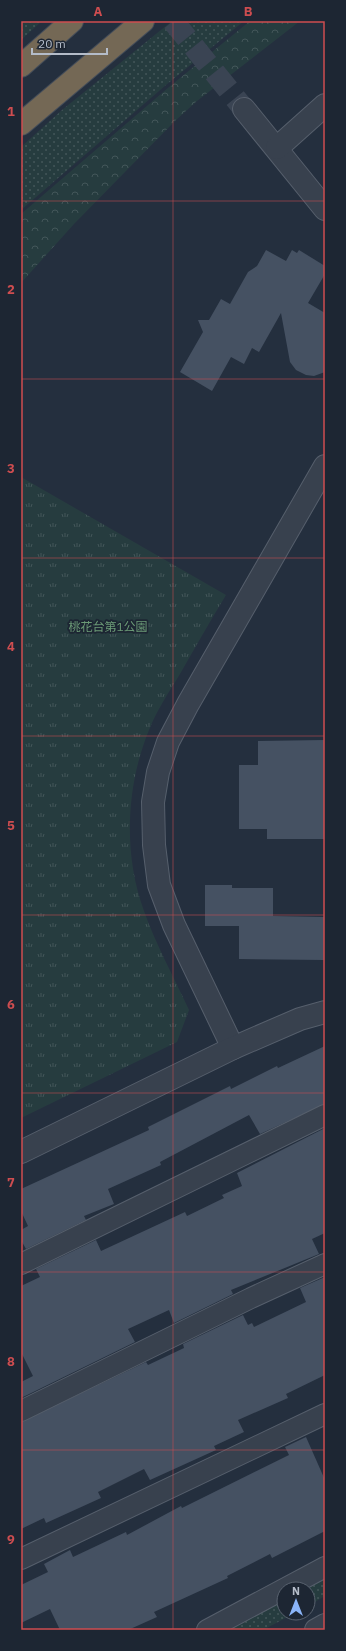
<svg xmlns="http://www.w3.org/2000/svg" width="346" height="1651" font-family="'IBM Plex Sans','Noto Sans JP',sans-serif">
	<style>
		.grass { fill: url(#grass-dots) }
		.forest { fill: url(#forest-crowns) }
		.park { fill: url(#park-tufts) }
		.building { fill: #455162 }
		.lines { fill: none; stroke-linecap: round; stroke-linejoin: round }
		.tertiary-tunnel { stroke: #3a4453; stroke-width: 22; stroke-dasharray: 22 11; stroke-linecap: butt }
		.minor-casing { stroke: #565f6c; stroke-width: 22 }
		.tertiary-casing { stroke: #565f6c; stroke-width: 24 }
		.motorway-casing { stroke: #434c59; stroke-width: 24 }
		.minor { stroke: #38414e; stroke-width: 20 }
		.tertiary { stroke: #38414e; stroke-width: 22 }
		.motorway { stroke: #746855; stroke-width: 22 }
		.grid { fill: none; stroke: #ce4d50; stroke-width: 1; stroke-opacity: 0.55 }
		.labels { text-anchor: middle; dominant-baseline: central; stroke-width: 3.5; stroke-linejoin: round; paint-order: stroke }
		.park-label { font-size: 12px; fill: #6b9a76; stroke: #1d2633 }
		.neatline { fill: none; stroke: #ce4d50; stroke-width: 1.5 }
		.grid-label { font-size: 13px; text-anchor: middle; font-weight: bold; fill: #ce4d50 }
	</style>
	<defs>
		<pattern id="grass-dots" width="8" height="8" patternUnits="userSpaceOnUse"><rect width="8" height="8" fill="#263c3f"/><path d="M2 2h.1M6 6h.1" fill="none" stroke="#435659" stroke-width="1.8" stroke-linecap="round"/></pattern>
		<pattern id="forest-crowns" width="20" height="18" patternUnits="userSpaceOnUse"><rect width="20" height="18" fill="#263c3f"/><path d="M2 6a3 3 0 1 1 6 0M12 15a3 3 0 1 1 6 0" fill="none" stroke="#435659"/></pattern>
		<pattern id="park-tufts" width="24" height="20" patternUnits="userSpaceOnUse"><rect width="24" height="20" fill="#263c3f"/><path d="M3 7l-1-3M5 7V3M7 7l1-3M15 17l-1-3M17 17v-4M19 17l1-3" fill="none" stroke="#435659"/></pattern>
	</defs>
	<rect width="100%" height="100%" fill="#242f3e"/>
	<g class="grass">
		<path d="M21,21H42L21,40Z"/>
		<path d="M172,21H244L166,85L21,210V147L62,110Z"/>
		<path d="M325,1579V1596L308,1606V1589H305Z"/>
		<path d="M284,1600V1613H295L263,1630H227Z"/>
	</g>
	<path class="forest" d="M250,21H300L197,101L175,121L74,224L21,283V214L169,87Z"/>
	<path class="park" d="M21,477L226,595C210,621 195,648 180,674C169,692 157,710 149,730C126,786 123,854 144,911C156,945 174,977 189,1010L177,1042L21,1118Z"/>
	<g class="building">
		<path d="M266,250L286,261L292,250L297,253L299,250L325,266V274L308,303L325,313V372L314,376L306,375L296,370L290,362L281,313L259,352L252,348L244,364L231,357L212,391L180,372L203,332L198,320H209L221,299L230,304L248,272L257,266Z"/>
		<path d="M325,740V839H267V829H239V765H258V741Z"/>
		<path d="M205,885H232V888H273V916L325,917L324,960L239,959V926H205Z"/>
		<path d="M325,1046V1104L260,1134L249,1115L160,1162L161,1165L108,1189L114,1204L84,1216L86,1220L26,1249L21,1240V1230L28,1226L21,1211V1189L149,1130L148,1127L230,1086L231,1089L277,1066L278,1068Z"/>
		<path d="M325,1128V1233L312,1239L319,1254L231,1290L233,1294L174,1323L169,1310L128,1329L135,1342L21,1398V1382L33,1376L21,1352V1286L40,1277L36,1269L96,1240L101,1251L185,1212L187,1216L224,1198L222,1195L242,1186L237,1173Z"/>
		<path d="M325,1277V1375L286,1394L288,1398L238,1420L244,1432L214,1446L216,1450L150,1480L144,1469L98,1492L101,1498L46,1523L44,1518L21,1529V1422L146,1362L148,1365L184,1348L183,1344L243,1315L248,1325L252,1323L254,1327L306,1302L300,1288Z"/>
		<path d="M306,1437L325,1480V1531L272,1558L270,1554L227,1576L228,1578L154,1612L157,1617L128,1630H60L50,1609L21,1623V1585L48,1572L44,1564L70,1550L73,1557L126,1532L127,1535L181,1506L182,1508L289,1455L285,1447Z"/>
	</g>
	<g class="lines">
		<path class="tertiary-tunnel" d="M173,21L244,109"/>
		<defs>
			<g id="minor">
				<path d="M21,1264L325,1115"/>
				<path d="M21,1411L251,1298L325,1264"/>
				<path d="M21,1559L325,1414"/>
				<path d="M207,1630L325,1567"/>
			</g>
			<g id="tertiary">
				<path d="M244,109L325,209"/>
				<path d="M277,148L325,105"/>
				<path d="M233,1048L174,925L159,885L154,845L153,802L158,772L168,742L188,704L325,466"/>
				<path d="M21,1152L233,1048L300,1019L325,1012"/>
				<path d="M316,1630L325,1625"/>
			</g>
			<g id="motorway">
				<path d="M21,66L72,21"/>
				<path d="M21,124L143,21"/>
			</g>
		</defs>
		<use href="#minor" class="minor-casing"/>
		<use href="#tertiary" class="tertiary-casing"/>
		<use href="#motorway" class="motorway-casing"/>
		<use href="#minor" class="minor"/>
		<use href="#tertiary" class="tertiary"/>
		<use href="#motorway" class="motorway"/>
	</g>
	<path class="grid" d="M173,21V1630M21,201H325M21,379H325M21,558H325M21,736H325M21,915H325M21,1093H325M21,1272H325M21,1450H325"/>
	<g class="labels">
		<g class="park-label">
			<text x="108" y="626">桃花台第1公園</text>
		</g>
	</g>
	<rect width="346" height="1651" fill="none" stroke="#1d2633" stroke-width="44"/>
	<g transform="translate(296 1601)"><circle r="19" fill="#1d2633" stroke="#59626f"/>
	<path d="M0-3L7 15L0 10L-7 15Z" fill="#8ab4f8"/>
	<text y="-6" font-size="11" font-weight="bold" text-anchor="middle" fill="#b4bcc9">N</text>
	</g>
	<path d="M32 48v6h75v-6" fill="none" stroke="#b4bcc9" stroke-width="2"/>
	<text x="38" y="48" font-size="12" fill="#b4bcc9" stroke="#1d2633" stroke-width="3" paint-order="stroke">20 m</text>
	<rect x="22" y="22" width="302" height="1607" class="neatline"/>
	<g class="grid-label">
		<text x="98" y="16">A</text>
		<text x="248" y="16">B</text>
		<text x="11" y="116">1</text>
		<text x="11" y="294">2</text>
		<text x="11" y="473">3</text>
		<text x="11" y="651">4</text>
		<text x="11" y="830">5</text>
		<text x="11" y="1009">6</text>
		<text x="11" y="1187">7</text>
		<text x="11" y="1366">8</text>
		<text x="11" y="1544">9</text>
	</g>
</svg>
